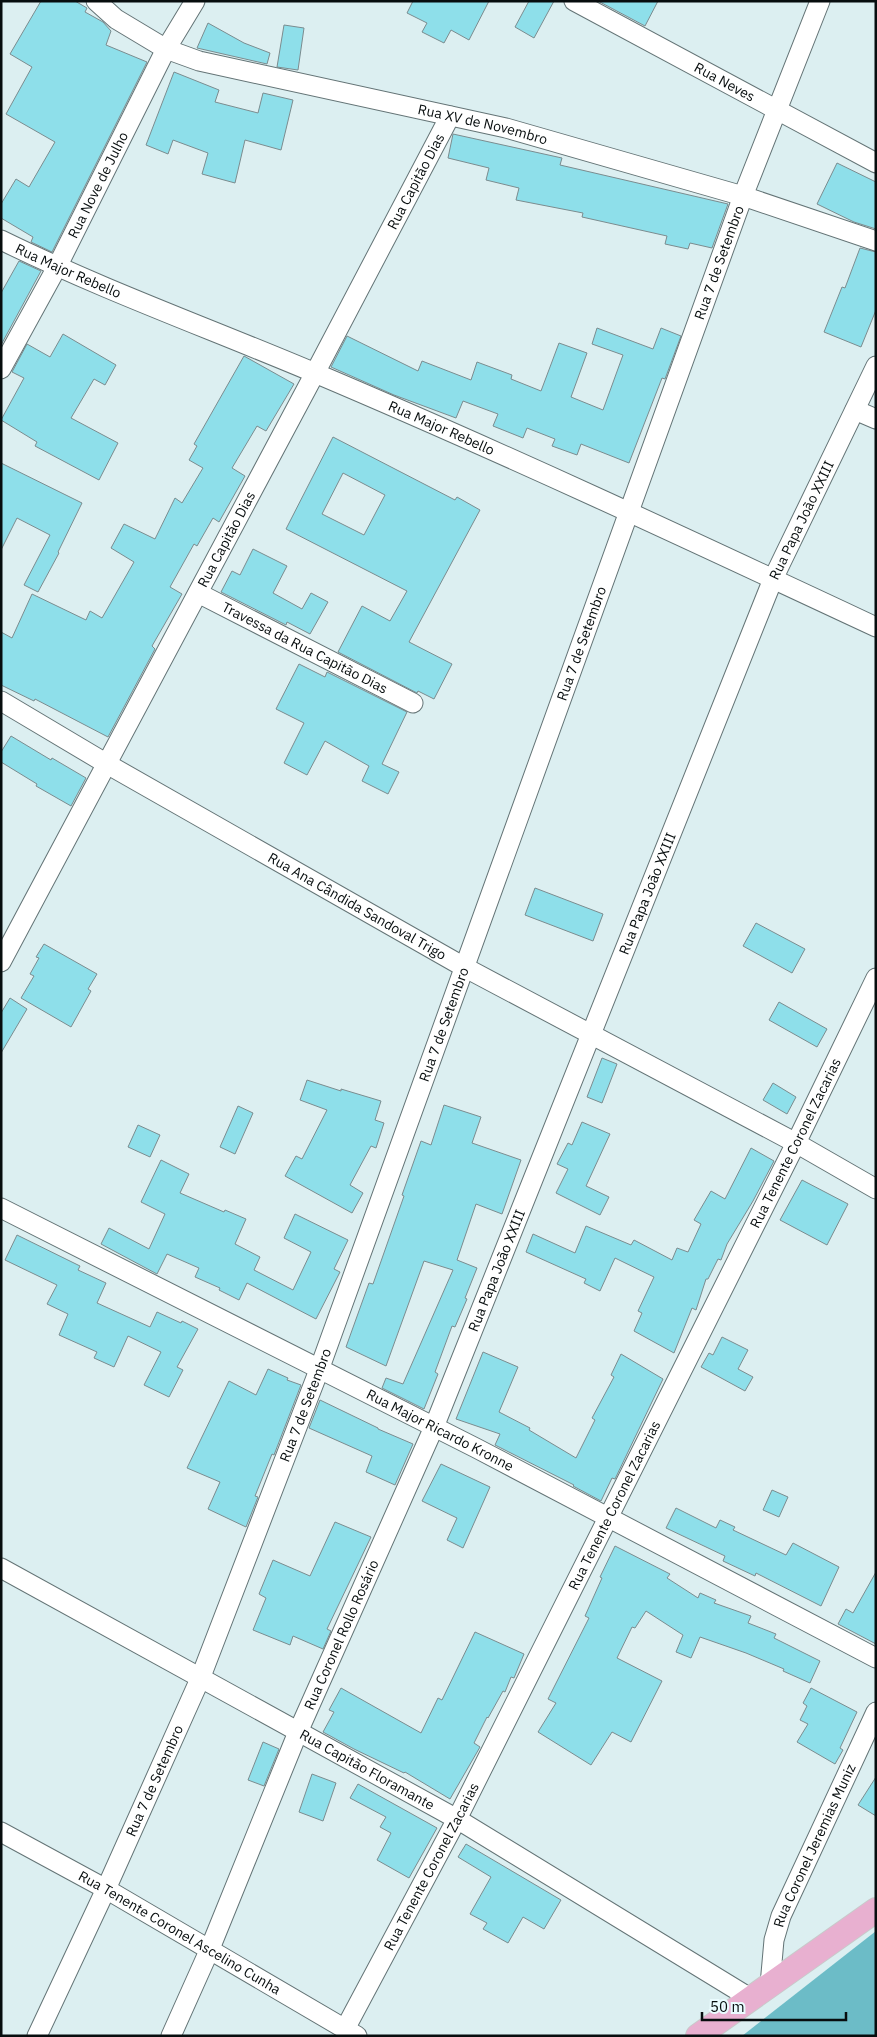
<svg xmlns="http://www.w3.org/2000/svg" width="877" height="2037" font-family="'IBM Plex Sans',sans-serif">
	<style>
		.water { fill: #6cbcc7 }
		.building { fill: #8edfea; stroke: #7b8c8f; fill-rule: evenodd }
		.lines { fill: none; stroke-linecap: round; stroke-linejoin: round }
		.minor-casing { stroke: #647476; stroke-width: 21 }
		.major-casing { stroke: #c8caca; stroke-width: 26 }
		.minor { stroke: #fff; stroke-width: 19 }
		.major { stroke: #e8b0d0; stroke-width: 24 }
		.labels { text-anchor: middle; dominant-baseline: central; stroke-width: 4; stroke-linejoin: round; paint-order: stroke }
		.street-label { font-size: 14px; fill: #070d0e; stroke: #eafcff }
	</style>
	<rect width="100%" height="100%" fill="#dceff1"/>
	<path class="water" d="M876,1931V2036H742Z"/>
	<g class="building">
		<path d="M41,1H75L87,8L85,12L103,22L111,31L106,45L147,62L52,252L31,242L33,237L1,218V204L16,179L29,187L55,142L6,114L32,67L10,54Z"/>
		<path d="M413,1H489L469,40L451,30L444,43L422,32L427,23L407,13Z"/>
		<path d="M529,1H554L534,38L515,27Z"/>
		<path d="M598,1H658L645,26Z"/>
		<path d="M208,23L244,43L270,53L267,64L197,48Z"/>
		<path d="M284,25L304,28L298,70L277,67Z"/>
		<path d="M174,72L219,90L215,102L258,113L263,93L293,100L281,150L245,140L235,183L202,174L208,153L173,140L168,154L146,145Z"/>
		<path d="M453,134L562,158L560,165L728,204L712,248L690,243L688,249L665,244L667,236L582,217L583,213L516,200L519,188L486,180L489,168L448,158Z"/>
		<path d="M837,163L876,182V229L854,222L817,204Z"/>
		<path d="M860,248L876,252V310L861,347L824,332L842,287L845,288Z"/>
		<path d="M19,261L41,271L1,345V293Z"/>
		<path d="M597,328L653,349L661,328L681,336L665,379L662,378L629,463L581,444L577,455L552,446L555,439L527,428L523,438L493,426L498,414L463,401L456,418L394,395L331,367L347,336L418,371L422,361L471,380L477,362L512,375L511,379L541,391L559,343L587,353L571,397L603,410L623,355L592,344Z"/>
		<path d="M63,334L116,365L105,385L94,379L71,418L118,443L99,480L35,446L37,442L1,420L24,378L12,372L27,344L50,357Z"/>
		<path d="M244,356L294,384L266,431L257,426L232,468L245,476L219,522L213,518L197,546L194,544L170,587L182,594L152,646L155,649L108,737L35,699L34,701L1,685V632L12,638L32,594L86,620L90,611L102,618L134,562L111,548L124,524L155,539L175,498L182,503L203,468L189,460L197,446L194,444Z"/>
		<path d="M333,437L455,500L457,497L480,510L409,642L452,664L434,699L418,691L417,693L338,652L362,606L390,621L407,591L286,529ZM343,473L385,495L364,535L322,514Z"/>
		<path d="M1,463L82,503L58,552L59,553L38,592L24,585L50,535L17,518L1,550Z"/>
		<path d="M253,549L287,566L273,593L302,609L311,593L328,602L310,634L287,622L286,625L221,592L232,571L240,575Z"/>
		<path d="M299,664L325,677L327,672L407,712L382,764L399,772L388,794L362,781L369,766L325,741L307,775L284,763L304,723L276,709Z"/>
		<path d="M11,736L51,760L52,758L86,778L71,806L36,786L37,784L1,762V752Z"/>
		<path d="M535,888L603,914L593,941L525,915Z"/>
		<path d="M756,923L805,949L792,973L743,946Z"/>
		<path d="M44,944L97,974L88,989L91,991L71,1027L21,998L34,976L30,974L39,958L36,957Z"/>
		<path d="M10,998L27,1009L1,1053V1013Z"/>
		<path d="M779,1002L827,1029L817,1047L769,1020Z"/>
		<path d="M602,1058L617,1064L602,1103L587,1097Z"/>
		<path d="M307,1080L341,1091V1089L381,1101L375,1120L384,1123L376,1148L371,1146L350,1185L363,1193L352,1213L285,1176L296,1156L302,1159L327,1110L300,1100Z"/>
		<path d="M773,1083L796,1097L787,1114L763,1100Z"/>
		<path d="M444,1105L481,1117L472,1143L521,1160L502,1214L476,1204L457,1260L477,1268L465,1298L467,1299L455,1327L452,1326L435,1372L438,1374L424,1409L382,1388L386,1378L403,1384L453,1270L424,1261L386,1366L346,1347L369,1283L373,1284L404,1196L402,1195L421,1141L431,1145Z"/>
		<path d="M238,1106L253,1113L235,1154L220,1147Z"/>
		<path d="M582,1122L610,1134L586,1186L609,1197L600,1215L556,1193L568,1169L557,1164L568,1143L572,1145Z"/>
		<path d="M138,1125L160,1135L150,1157L128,1147Z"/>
		<path d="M751,1148L774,1161L753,1201L727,1244L721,1260L718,1259L708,1279H706L696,1310L692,1308L674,1353L634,1331L642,1313L638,1311L654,1277L615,1258L600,1291L584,1283L586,1279L526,1252L533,1234L575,1253L586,1226L631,1245L634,1240L672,1260L677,1248L688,1252L701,1224L694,1220L711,1191L725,1199Z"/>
		<path d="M161,1160L189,1174L180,1193L224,1212L225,1210L246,1219L235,1244L260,1257L254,1270L293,1290L311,1252L284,1238L295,1214L348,1240L334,1269L340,1272L316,1319L247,1283L239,1300L219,1290L220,1288L195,1277L199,1268L167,1254L157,1274L101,1244L109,1228L149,1249L165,1214L141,1202Z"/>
		<path d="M802,1180L848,1204L827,1245L780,1220Z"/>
		<path d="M17,1235L80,1266L78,1270L106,1283L97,1303L150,1327L157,1312L181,1323L182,1321L198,1329L177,1367L183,1370L169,1397L144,1385L161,1352L128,1336L114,1367L94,1358L97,1352L59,1335L68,1314L47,1304L57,1285L5,1260Z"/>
		<path d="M722,1337L748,1350L738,1369L753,1377L745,1391L701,1367L709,1353L713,1355Z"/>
		<path d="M483,1352L518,1367L499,1412L530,1428L529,1430L576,1458L595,1420L592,1418L614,1377L611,1375L621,1354L663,1379L615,1479L612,1478L601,1501L573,1486L574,1485L495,1445L500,1434L456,1419Z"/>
		<path d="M268,1369L288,1378L287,1380L301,1385L274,1455L272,1454L255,1496L258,1497L246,1527L208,1509L220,1482L187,1468L229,1381L256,1395Z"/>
		<path d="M320,1400L378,1428V1429L413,1444L395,1485L366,1472L372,1456L309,1428Z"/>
		<path d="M441,1464L490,1487L463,1548L447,1540L457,1518L422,1501Z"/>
		<path d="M772,1490L788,1497L779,1517L763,1510Z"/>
		<path d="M676,1508L716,1528L720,1520L735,1527L733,1530L786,1555L793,1543L839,1567L821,1606L756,1573L755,1576L723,1561L725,1556L666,1528Z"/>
		<path d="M335,1522L371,1537L327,1629L331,1631L323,1649L293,1636L290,1645L253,1630L266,1598L259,1594L273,1560L310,1576Z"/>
		<path d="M615,1546L670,1574L667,1578L698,1598L700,1593L716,1600L714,1603L751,1616L748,1623L776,1634L774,1638L820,1661L810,1683L783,1671L784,1669L746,1653L700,1637L691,1658L676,1652L683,1635L646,1611L635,1628L632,1627L617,1658L662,1681L631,1742L612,1732L591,1765L538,1732L556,1703L548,1699L589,1618L585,1616L602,1578L600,1577Z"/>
		<path d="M876,1572V1644L838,1624L846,1609L853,1613Z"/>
		<path d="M475,1632L524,1654L514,1678L511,1677L505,1692L503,1691L488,1718L487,1717L474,1743L480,1747L450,1799L405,1772L404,1773L354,1749L323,1732L334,1712L329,1710L341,1688L421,1733L438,1698L442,1700Z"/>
		<path d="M811,1688L857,1712L840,1748L843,1750L835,1764L797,1742L808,1724L800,1720L807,1706L803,1703Z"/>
		<path d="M263,1742L279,1749L264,1786L248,1780Z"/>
		<path d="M312,1774L336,1783L323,1821L299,1812Z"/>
		<path d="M876,1777V1816L858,1805Z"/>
		<path d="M358,1784L437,1828L409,1878L377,1860L391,1833L380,1827L386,1817L350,1798Z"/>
		<path d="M466,1844L561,1900L544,1929L523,1917L508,1943L483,1929L487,1923L470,1914L491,1877L458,1857Z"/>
	</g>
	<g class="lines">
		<defs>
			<g id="minor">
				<path id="s1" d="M96,1L116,19L166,49L199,61L506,128L743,196L876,241"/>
				<path id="s2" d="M574,1L876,163"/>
				<path id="s3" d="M1,240C103,290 211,329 315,373C504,453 690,540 876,627"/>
				<path id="s4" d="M1,369L57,267L166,49L195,1"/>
				<path d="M855,410L876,419"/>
				<path id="s5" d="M198,593L413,703"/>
				<path id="s6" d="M1,701L107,764L464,967L796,1143L876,1189"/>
				<path id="s7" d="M1,962L315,373L450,116"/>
				<path id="s8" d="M1,1208L476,1448L876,1658"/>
				<path id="s9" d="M1,1568L457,1819L750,1998"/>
				<path id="s10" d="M1,1832L106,1889L357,2036"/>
				<path id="s11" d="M770,1985L774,1940L781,1916L876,1712"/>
				<path id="s12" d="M345,2029L457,1819L796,1143L876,978"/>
				<path id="s13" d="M37,2036L106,1889L200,1679L319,1370L743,196L820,1"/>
				<path id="s14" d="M171,2036L209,1951L298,1732L434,1427L773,579L876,366"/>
			</g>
			<path id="major" d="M698,2036L876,1910"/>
		</defs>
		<use href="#minor" class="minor-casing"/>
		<use href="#major" class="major-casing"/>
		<use href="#minor" class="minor"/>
		<use href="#major" class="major"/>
	</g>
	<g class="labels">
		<g class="street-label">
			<text stroke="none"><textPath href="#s2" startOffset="171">Rua Neves</textPath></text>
			<text stroke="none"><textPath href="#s1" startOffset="411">Rua XV de Novembro</textPath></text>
			<text stroke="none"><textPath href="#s7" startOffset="884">Rua Capitão Dias</textPath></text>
			<text stroke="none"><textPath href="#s4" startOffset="208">Rua Nove de Julho</textPath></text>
			<text stroke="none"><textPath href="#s13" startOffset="1901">Rua 7 de Setembro</textPath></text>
			<text stroke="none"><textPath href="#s3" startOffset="74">Rua Major Rebello</textPath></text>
			<text stroke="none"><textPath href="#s3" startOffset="479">Rua Major Rebello</textPath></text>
			<text stroke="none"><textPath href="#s14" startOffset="1642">Rua Papa João XXIII</textPath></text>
			<text stroke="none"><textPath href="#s7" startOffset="479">Rua Capitão Dias</textPath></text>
			<text stroke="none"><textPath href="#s13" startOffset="1496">Rua 7 de Setembro</textPath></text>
			<text stroke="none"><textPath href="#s5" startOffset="120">Travessa da Rua Capitão Dias</textPath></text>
			<text stroke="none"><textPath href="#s14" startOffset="1238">Rua Papa João XXIII</textPath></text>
			<text stroke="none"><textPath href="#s6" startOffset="411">Rua Ana Cândida Sandoval Trigo</textPath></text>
			<text stroke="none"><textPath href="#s13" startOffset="1091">Rua 7 de Setembro</textPath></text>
			<text stroke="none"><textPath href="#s12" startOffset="994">Rua Tenente Coronel Zacarias</textPath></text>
			<text stroke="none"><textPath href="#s14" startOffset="832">Rua Papa João XXIII</textPath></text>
			<text stroke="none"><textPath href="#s13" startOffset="686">Rua 7 de Setembro</textPath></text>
			<text stroke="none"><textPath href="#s8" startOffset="492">Rua Major Ricardo Kronne</textPath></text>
			<text stroke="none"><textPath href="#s12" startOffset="589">Rua Tenente Coronel Zacarias</textPath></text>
			<text stroke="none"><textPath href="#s14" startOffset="436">Rua Coronel Rollo Rosário</textPath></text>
			<text stroke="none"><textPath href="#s9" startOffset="418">Rua Capitão Floramante</textPath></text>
			<text stroke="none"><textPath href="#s13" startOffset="281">Rua 7 de Setembro</textPath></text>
			<text stroke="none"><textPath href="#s11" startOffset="148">Rua Coronel Jeremias Muniz</textPath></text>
			<text stroke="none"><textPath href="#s12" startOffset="184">Rua Tenente Coronel Zacarias</textPath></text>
			<text stroke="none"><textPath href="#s10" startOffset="205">Rua Tenente Coronel Ascelino Cunha</textPath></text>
		</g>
	</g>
	<rect width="877" height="2037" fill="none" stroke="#070d0e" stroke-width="5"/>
	<path d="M702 2012v8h144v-8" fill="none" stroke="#070d0e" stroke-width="2.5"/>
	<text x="710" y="2012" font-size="15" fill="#070d0e" stroke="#eafcff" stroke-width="4" paint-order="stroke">50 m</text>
</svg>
